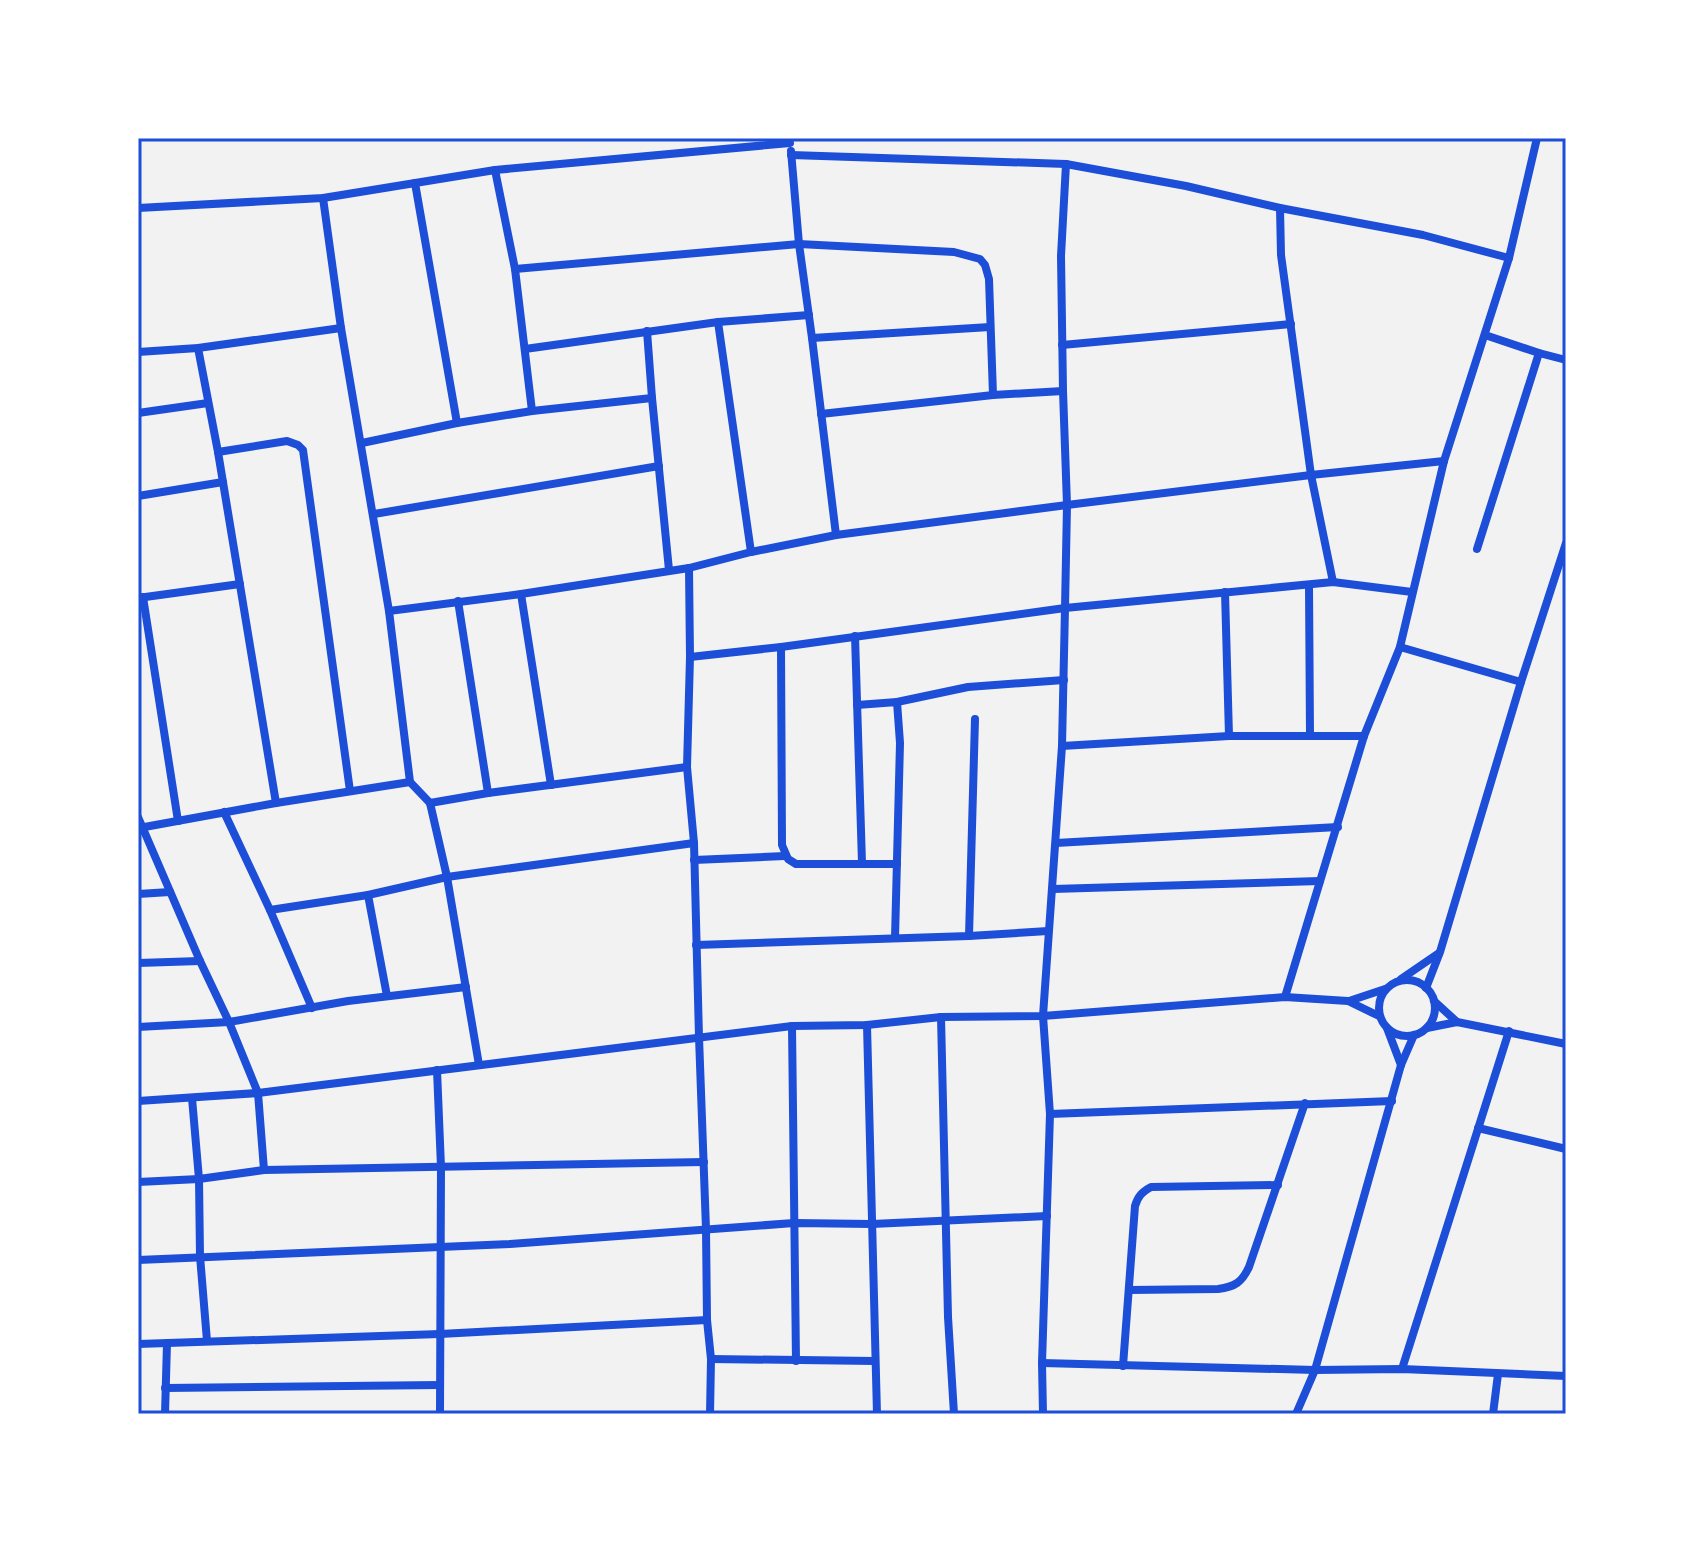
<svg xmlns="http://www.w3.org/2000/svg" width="1704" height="1552" font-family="Lora,serif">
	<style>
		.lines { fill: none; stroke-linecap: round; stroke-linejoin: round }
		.minor { stroke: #1d4ed8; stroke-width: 8 }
		.neatline { fill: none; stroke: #1d4ed8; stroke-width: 3 }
	</style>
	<rect width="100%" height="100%" fill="#f2f2f2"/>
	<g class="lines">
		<g class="minor">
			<path d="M791,151L799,244L812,338L836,535"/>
			<path d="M791,155L1066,164L1186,186L1280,208L1423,235L1509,258"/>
			<path d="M495,170L515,269L532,411"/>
			<path d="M415,183L457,423"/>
			<path d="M323,198L341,328L389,611L410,782L430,803L447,877L479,1065"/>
			<path d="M138,208L323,198L495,170L790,143"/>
			<path d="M1280,208L1281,255L1311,475L1333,582"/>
			<path d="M515,269L799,244L954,252L980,259L985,265L989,279L993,395L821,414"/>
			<path d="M718,322L751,552"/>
			<path d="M1485,335L1539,353L1566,360"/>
			<path d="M812,338L990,327"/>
			<path d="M1062,345L1291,324"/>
			<path d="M198,348L218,452L276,803"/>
			<path d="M525,349L718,322L809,315"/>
			<path d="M138,352L198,348L341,328"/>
			<path d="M993,395L1063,391"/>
			<path d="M652,398L669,570"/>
			<path d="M138,413L208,403"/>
			<path d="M362,443L457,423L532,411L652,398L647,331"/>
			<path d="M218,452L287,441L298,445L303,450L350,791"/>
			<path d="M138,496L223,482"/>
			<path d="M374,514L659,466"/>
			<path d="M1477,549L1539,353"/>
			<path d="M689,568L690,657L687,767L694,843L699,1037L706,1229L707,1320L711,1359L710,1414"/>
			<path d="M1309,585L1310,735"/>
			<path d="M1225,592L1229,736"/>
			<path d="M521,594L551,785"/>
			<path d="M143,597L178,821"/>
			<path d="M138,598L240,584"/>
			<path d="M458,601L488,793"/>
			<path d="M389,611L521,594L689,568L751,552L836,535L1067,505L1311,475L1444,461"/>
			<path d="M855,636L862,863"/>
			<path d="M781,647L782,845L788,859L796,864H897"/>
			<path d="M1400,647L1521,682"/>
			<path d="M690,657L781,647L1065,608L1333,582L1412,592"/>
			<path d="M897,702L968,687L1064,680"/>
			<path d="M857,705L897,702L900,743L895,938"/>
			<path d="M1062,746L1229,736H1364"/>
			<path d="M430,803L488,793L687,767"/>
			<path d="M224,812L270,910L312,1008"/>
			<path d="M138,817L200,961L229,1022L258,1093L264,1170"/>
			<path d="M139,828L276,803L410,782"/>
			<path d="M1056,843L1338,827"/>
			<path d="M694,860L785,856"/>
			<path d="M1053,889L1320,881"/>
			<path d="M138,894L170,892"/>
			<path d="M368,895L387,996"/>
			<path d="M270,910L368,895L447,877L694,843"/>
			<path d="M969,936L975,719"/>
			<path d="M696,945L969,936L1048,931"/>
			<path d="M138,963L200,961"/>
			<path d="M1401,979L1439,953"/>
			<circle cx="1407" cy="1008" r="28"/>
			<path d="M1426,988L1440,952L1521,682L1566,543"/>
			<path d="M1285,997L1364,736L1400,647L1444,461L1509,258L1537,138"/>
			<path d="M1349,1001L1385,989"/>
			<path d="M1434,1001L1457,1022"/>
			<path d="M941,1017L948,1317L954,1414"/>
			<path d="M867,1025L877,1414"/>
			<path d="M792,1026L796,1361"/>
			<path d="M138,1027L229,1022L348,1001L466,987"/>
			<path d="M1387,1028L1401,1065"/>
			<path d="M1427,1028L1457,1022L1566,1044"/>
			<path d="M437,1070L441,1167L440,1414"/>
			<path d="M192,1098L199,1179L200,1256L207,1341"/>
			<path d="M138,1101L258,1093L792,1026L867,1025L941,1017L1043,1016L1285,997L1348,1001L1379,1016"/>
			<path d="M1050,1114L1392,1101"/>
			<path d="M1478,1128L1566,1149"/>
			<path d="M138,1182L199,1179L264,1170L704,1162"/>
			<path d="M138,1260L510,1244L794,1223L872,1224L1047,1216"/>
			<path d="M1129,1290L1218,1289C1235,1287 1242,1282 1249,1267L1305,1103"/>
			<path d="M138,1344L440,1334L707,1320"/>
			<path d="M711,1359L875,1361"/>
			<path d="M1042,1363L1315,1370L1402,1369L1566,1376"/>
			<path d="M1123,1366L1135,1206C1138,1196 1142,1192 1151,1187L1278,1185"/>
			<path d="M1402,1369L1509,1031"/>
			<path d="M165,1388L440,1385"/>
			<path d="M165,1414L167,1343"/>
			<path d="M1043,1414L1042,1363L1050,1114L1043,1016L1062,746L1065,608L1067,505L1063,391L1061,256L1066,164"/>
			<path d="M1296,1414L1315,1370L1401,1065L1414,1035"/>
			<path d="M1493,1414L1498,1374"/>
		</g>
	</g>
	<rect width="1704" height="1552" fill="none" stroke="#ffffff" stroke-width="280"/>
	<rect x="140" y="140" width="1424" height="1272" class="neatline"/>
</svg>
